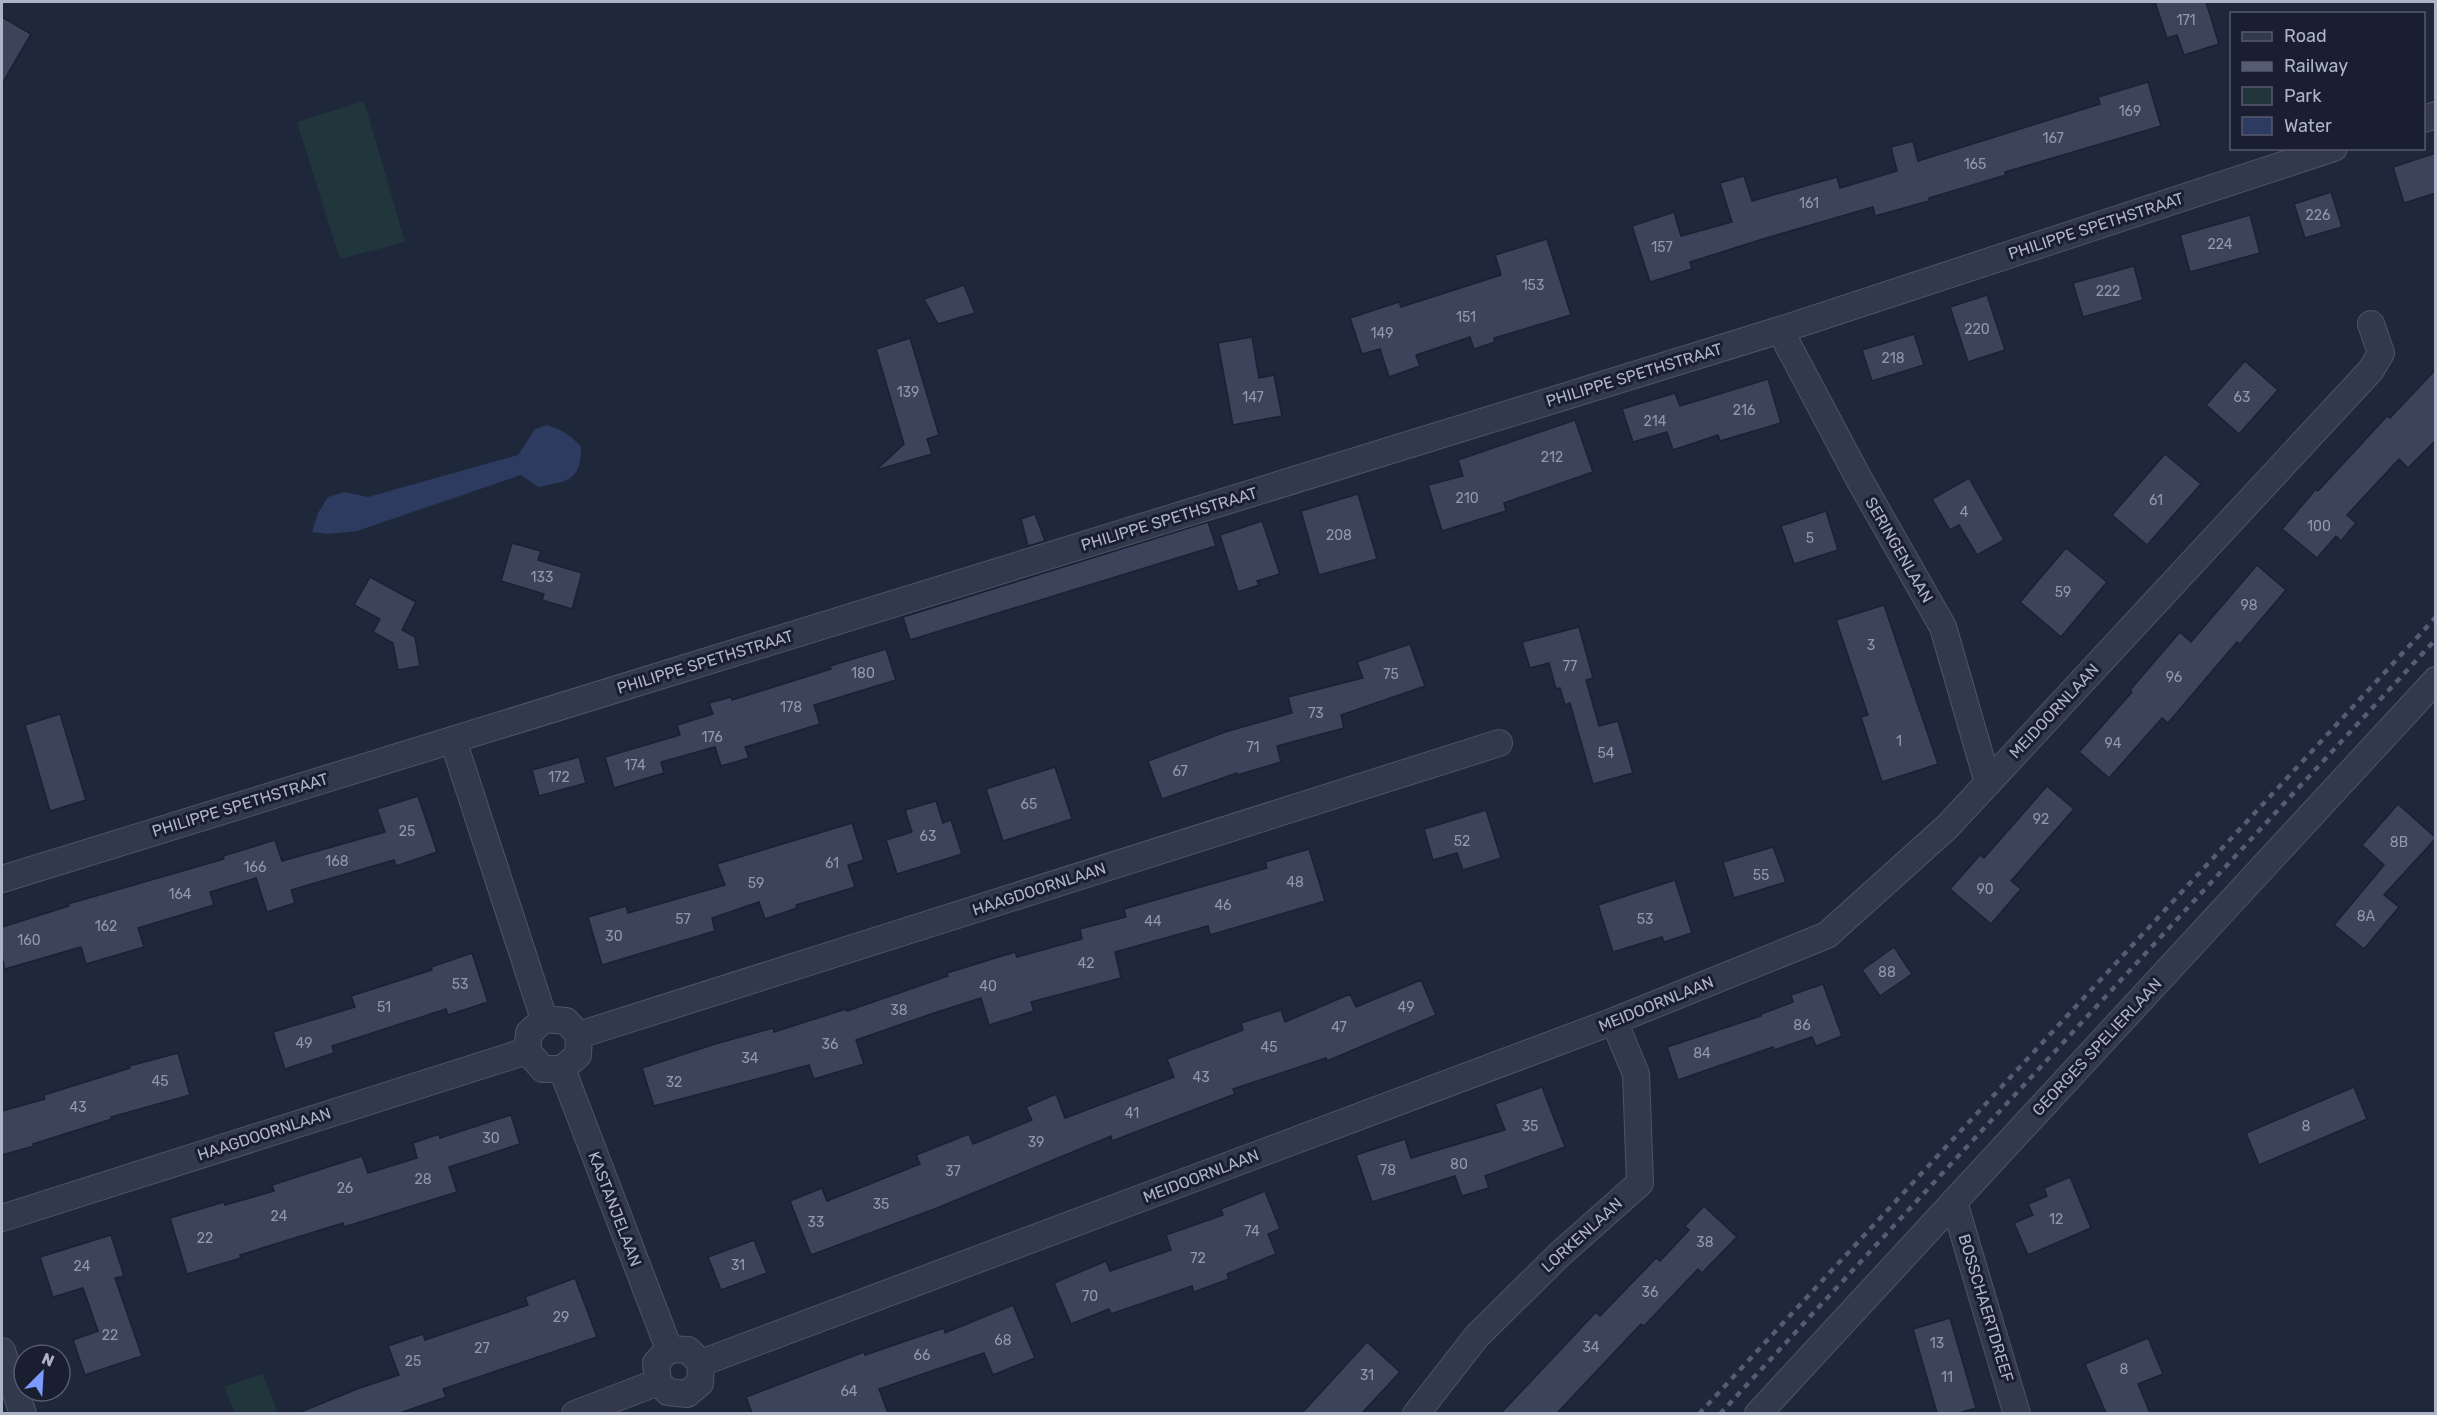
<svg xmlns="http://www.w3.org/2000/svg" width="2437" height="1415" font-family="Rubik,sans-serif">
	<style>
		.green { fill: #21353c }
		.water { fill: #2e3b60 }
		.building { fill: #3b445b; stroke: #1b2132; stroke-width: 1.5 }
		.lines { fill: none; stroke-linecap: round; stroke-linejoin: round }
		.minor-casing { stroke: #4e5466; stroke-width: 28 }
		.minor { stroke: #33394c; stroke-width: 26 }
		.rail { stroke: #555c73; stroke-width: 4.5; stroke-dasharray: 6 6; stroke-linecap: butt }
		.labels { text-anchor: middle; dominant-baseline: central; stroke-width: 6; stroke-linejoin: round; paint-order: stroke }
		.number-label { font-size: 14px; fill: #9198ad }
		.street-label { font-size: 16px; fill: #aeb4c8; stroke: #191f30 }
	</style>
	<rect width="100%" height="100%" fill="#1f273b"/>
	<g class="green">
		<path d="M364,101L405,242L340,259L297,122Z"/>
		<path d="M263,1374L278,1413H235L224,1387Z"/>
	</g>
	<path class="water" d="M547,425C562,430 571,435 581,447C581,482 567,481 538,487L521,475L357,531L327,534L312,532L318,513L328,497L345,492L368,497L518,455L535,429Z"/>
	<g class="building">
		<path d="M2155,2H2206L2219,44L2184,55L2177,35L2167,38Z"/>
		<path d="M2,17L31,34L2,84Z"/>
		<path d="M2148,82L2161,126L2005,172L2006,175L1929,198V201L1875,216L1873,207L1763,239L1690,262L1692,269L1650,282L1632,226L1674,212L1681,236L1732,222L1720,183L1744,176L1752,201L1837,177L1840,188L1897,171L1891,147L1913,141L1918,161L2100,104L2098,97Z"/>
		<path d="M2436,153V193L2404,203L2393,167Z"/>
		<path d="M2331,192L2342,227L2305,238L2294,204Z"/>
		<path d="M2250,215L2260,253L2190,272L2180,235Z"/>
		<path d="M1547,239L1571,315L1494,338L1495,342L1474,349L1470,337L1416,355L1420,366L1389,377L1380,349L1362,354L1350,318L1399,302L1401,307L1501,275L1495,255Z"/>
		<path d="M2134,266L2143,300L2083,317L2073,283Z"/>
		<path d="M964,285L975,313L938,324L924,299Z"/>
		<path d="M1987,295L2005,350L1968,362L1950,307Z"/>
		<path d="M1914,334L1924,365L1872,381L1862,350Z"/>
		<path d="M1252,337L1259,378L1274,375L1282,416L1233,425L1218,343Z"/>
		<path d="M910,338L939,435L927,439L932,454L876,470L904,444L876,349Z"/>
		<path d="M2245,361L2278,390L2239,434L2206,405Z"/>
		<path d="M2436,369V440L2408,468L2399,459L2347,515L2356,523L2341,541L2336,536L2317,558L2282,529L2316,489L2318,491L2387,416L2390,418Z"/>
		<path d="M1768,379L1781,423L1720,441L1718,435L1673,450L1667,432L1633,442L1622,409L1675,393L1680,406Z"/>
		<path d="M1575,420L1593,472L1504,503L1506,511L1442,531L1428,485L1463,476L1458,460Z"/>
		<path d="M2165,454L2201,484L2147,545L2112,515Z"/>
		<path d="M1969,478L2004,540L1977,555L1959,525L1950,530L1932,499Z"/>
		<path d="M1358,494L1377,559L1319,575L1301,511Z"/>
		<path d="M1826,511L1838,550L1794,564L1781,526Z"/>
		<path d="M1035,514L1045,541L1028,546L1021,519Z"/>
		<path d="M1262,521L1280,574L1257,581L1259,585L1238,592L1220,535Z"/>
		<path d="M1208,522L1216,546L910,640L903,617Z"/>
		<path d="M512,543L541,551L538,560L582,573L572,609L542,600L544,594L501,581Z"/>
		<path d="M2066,548L2107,582L2061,637L2020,602Z"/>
		<path d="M2257,565L2286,590L2240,644L2237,642L2168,723L2162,718L2109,778L2079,752L2132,692L2130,690L2180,632L2191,642Z"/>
		<path d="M370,577L416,602L402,630L415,637L420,666L398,670L393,643L373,632L380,619L354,605Z"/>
		<path d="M1884,605L1938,764L1882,782L1861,717L1868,715L1836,620Z"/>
		<path d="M1579,627L1593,678L1586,680L1599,726L1618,721L1633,773L1593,784L1570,703L1565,705L1560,688L1556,689L1549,663L1530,668L1522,642Z"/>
		<path d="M1410,644L1425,686L1341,715L1344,728L1277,746L1281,762L1237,775V773L1162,799L1148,761L1225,732L1292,713L1288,697L1363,678L1357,662Z"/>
		<path d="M886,649L896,680L814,705L820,724L745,747L749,758L721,766L715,747L661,762L664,773L614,788L605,757L680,735L677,725L713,714L709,703L731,697L732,700L831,669L830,666Z"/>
		<path d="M60,714L86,800L50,811L25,725Z"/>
		<path d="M579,757L586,783L539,796L532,770Z"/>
		<path d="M1055,767L1072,819L1003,841L986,789Z"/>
		<path d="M2047,786L2074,809L2011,881L2021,889L1991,924L1950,889L1980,855L1984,858Z"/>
		<path d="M418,796L437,852L396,866L394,860L291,890L295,903L267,912L256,878L210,892L214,905L138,928L144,947L86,964L81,947L5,969L2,957V927L69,906L68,904L224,859L223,856L275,840L282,861L385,832L377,809Z"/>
		<path d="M936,801L943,823L951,820L962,854L897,874L886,840L912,832L905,810Z"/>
		<path d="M2398,804L2436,838L2384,895L2399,907L2364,949L2334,925L2384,865L2362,845Z"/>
		<path d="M1486,810L1501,858L1463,870L1457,853L1433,860L1424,829Z"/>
		<path d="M852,823L864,860L848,865L855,887L796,905L797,908L765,919L759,902L712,918L715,931L602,965L588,917L626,906L628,913L725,885L717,864Z"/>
		<path d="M1773,847L1786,882L1734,898L1723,862Z"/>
		<path d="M1309,849L1325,901L1210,935L1208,926L1115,952L1121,978L1031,1002L1034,1011L989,1025L981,998L931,1014L856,1040L864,1064L814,1079L809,1065L654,1106L642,1068L715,1044L773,1028L774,1032L846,1009L847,1011L948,976L947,973L1015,952L1017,957L1082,939L1080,929L1126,917L1124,909L1267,868L1265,862Z"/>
		<path d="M1675,880L1692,933L1664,942L1662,937L1613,952L1598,905Z"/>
		<path d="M1894,947L1912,974L1880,996L1862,970Z"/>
		<path d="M472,953L488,1002L448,1015L446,1009L332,1046L334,1053L285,1069L273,1032L355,1007L351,996L432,970L431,967Z"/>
		<path d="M1421,980L1436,1015L1327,1061L1326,1058L1233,1089L1235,1094L1112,1141L1111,1136L937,1208L811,1255L790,1201L822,1188L827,1201L920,1164L916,1155L969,1134L973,1144L1032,1120L1026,1107L1056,1094L1065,1118L1174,1077L1167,1059L1243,1030L1241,1023L1281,1010L1285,1022L1350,994L1356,1007Z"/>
		<path d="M1823,984L1842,1036L1816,1046L1812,1037L1774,1050L1773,1047L1678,1080L1667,1047L1761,1016V1014L1793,1002L1791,995Z"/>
		<path d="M178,1053L190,1095L111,1117L112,1119L33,1144L34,1146L2,1155V1111L45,1099L44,1095L130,1068L129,1066Z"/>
		<path d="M1542,1087L1565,1147L1485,1176L1489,1188L1462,1196L1455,1176L1372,1202L1356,1155L1405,1139L1411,1158L1505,1130L1495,1104Z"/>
		<path d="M2354,1087L2367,1119L2259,1165L2246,1133Z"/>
		<path d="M511,1115L520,1144L449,1167L457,1192L344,1227L343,1223L240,1255L241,1258L187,1274L170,1218L224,1202L225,1205L274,1191L272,1185L362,1156L368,1173L417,1158L413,1143L439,1134L440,1138Z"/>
		<path d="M2070,1177L2091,1228L2028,1255L2014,1223L2033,1215L2028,1204L2047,1196L2044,1188Z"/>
		<path d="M1265,1191L1280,1229L1268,1234L1276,1254L1227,1274L1229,1279L1194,1292L1192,1286L1111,1314L1109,1309L1071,1324L1054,1283L1106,1261L1110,1271L1171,1250L1166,1235L1223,1215L1221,1209Z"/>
		<path d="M1704,1206L1737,1237L1702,1273L1698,1269L1644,1326L1641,1324L1557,1413H1501L1596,1312L1600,1316L1656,1258L1660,1261L1689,1230L1685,1226Z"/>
		<path d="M111,1235L124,1276L115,1278L142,1356L85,1375L73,1340L98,1331L83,1288L53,1297L40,1257Z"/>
		<path d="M754,1240L767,1273L721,1290L708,1257Z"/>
		<path d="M575,1278L597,1337L443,1389L446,1397L400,1413H298L357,1389L399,1375L388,1346L423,1334L425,1340L528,1305L525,1297Z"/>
		<path d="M1013,1305L1035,1358L993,1375L984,1353L879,1389L888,1413H752L746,1397L864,1352L865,1355L944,1328L945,1333Z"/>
		<path d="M1950,1318L1976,1408L1959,1413H1937L1913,1329Z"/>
		<path d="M2148,1338L2163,1374L2138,1384L2150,1413H2106L2085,1364Z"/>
		<path d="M1367,1342L1400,1372L1362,1413H1302Z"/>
	</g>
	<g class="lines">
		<defs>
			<g id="minor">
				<path d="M2424,119L2436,115"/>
				<path d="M1780,330L1859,479L1943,627L1988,783"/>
				<path d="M453,740L544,1019"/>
				<path d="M2,879L1780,330L2334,148"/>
				<path d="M544,1019L566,1021L579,1035L578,1055L562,1069H543L527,1051L529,1033Z"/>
				<path d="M579,1035L1499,743"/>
				<path d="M562,1069L669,1349"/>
				<path d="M1954,1202L2017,1414"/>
				<path d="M2,1218L527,1051"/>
				<path d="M669,1349L688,1350L701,1363L700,1383L687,1394L668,1392L658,1382L656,1363Z"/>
				<path d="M2,1351L23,1414"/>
				<path d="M701,1363L1614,1021L1827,935L1947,827L2371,370L2381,353L2371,324"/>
				<path d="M575,1414L658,1382"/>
				<path d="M1416,1414L1477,1336L1559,1255L1640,1183L1636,1074L1614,1021"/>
				<path d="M1758,1414L2436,680"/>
			</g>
		</defs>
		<use href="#minor" class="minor-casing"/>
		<use href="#minor" class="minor"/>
		<g class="rail">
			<path d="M1699,1414L2436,617"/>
			<path d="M1720,1414L2436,639"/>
		</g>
	</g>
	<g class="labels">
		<g class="number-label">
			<text x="2186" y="20">171</text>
			<text x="2130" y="111">169</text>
			<text x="2053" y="138">167</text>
			<text x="1975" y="164">165</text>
			<text x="1809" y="203">161</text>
			<text x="2318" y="215">226</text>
			<text x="2220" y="244">224</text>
			<text x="1662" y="247">157</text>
			<text x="1533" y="285">153</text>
			<text x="2108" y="291">222</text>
			<text x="1466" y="317">151</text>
			<text x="1977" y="329">220</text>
			<text x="1382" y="333">149</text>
			<text x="1893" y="358">218</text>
			<text x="908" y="392">139</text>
			<text x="1253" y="397">147</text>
			<text x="2242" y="397">63</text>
			<text x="1744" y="410">216</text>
			<text x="1655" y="421">214</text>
			<text x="1552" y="457">212</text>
			<text x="1467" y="498">210</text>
			<text x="2156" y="500">61</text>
			<text x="1964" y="512">4</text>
			<text x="2319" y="526">100</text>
			<text x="1339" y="535">208</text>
			<text x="1810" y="538">5</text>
			<text x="542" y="577">133</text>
			<text x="2063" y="592">59</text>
			<text x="2249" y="605">98</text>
			<text x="1871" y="645">3</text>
			<text x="1570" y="666">77</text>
			<text x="863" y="673">180</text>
			<text x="1391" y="674">75</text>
			<text x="2174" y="677">96</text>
			<text x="791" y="707">178</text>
			<text x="1316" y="713">73</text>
			<text x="712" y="737">176</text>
			<text x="1899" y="741">1</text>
			<text x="2113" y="743">94</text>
			<text x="1253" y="747">71</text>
			<text x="1606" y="753">54</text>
			<text x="635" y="765">174</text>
			<text x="1180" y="771">67</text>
			<text x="559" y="777">172</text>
			<text x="1029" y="804">65</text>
			<text x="2041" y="819">92</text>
			<text x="407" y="831">25</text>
			<text x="928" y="836">63</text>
			<text x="1462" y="841">52</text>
			<text x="2399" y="842">8B</text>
			<text x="337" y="861">168</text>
			<text x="832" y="863">61</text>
			<text x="255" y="867">166</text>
			<text x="1761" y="875">55</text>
			<text x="1295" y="882">48</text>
			<text x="756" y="883">59</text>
			<text x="1985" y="889">90</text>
			<text x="180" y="894">164</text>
			<text x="1223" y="905">46</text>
			<text x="2366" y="916">8A</text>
			<text x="683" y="919">57</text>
			<text x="1645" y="919">53</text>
			<text x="1153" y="921">44</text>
			<text x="106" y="926">162</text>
			<text x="614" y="936">30</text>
			<text x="29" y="940">160</text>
			<text x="1086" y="963">42</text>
			<text x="1887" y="972">88</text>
			<text x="460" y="984">53</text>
			<text x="988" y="986">40</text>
			<text x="384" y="1007">51</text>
			<text x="1406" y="1007">49</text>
			<text x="899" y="1010">38</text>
			<text x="1802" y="1025">86</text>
			<text x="1339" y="1027">47</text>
			<text x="304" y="1043">49</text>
			<text x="830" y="1044">36</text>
			<text x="1269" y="1047">45</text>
			<text x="1702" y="1053">84</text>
			<text x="750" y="1058">34</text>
			<text x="1201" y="1077">43</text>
			<text x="160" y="1081">45</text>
			<text x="674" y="1082">32</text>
			<text x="78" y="1107">43</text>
			<text x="1132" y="1113">41</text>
			<text x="1530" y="1126">35</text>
			<text x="2306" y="1126">8</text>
			<text x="491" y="1138">30</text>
			<text x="1036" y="1142">39</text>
			<text x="1459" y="1164">80</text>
			<text x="1388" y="1170">78</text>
			<text x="953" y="1171">37</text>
			<text x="423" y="1179">28</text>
			<text x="345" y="1188">26</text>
			<text x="881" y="1204">35</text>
			<text x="279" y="1216">24</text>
			<text x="2056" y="1219">12</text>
			<text x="816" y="1222">33</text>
			<text x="1252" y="1231">74</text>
			<text x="205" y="1238">22</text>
			<text x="1705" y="1242">38</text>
			<text x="1198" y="1258">72</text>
			<text x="738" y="1265">31</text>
			<text x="82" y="1266">24</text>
			<text x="1650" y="1292">36</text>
			<text x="1090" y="1296">70</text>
			<text x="561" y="1317">29</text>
			<text x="110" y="1335">22</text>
			<text x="1003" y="1340">68</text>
			<text x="1937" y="1343">13</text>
			<text x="1591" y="1347">34</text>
			<text x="482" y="1348">27</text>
			<text x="922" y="1355">66</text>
			<text x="413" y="1361">25</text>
			<text x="2124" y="1369">8</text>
			<text x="1367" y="1375">31</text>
			<text x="1947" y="1377">11</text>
			<text x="849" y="1391">64</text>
		</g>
		<g class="street-label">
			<text transform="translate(2096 226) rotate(-18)">PHILIPPE SPETHSTRAAT</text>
			<text transform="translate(1634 375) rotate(-17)">PHILIPPE SPETHSTRAAT</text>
			<text transform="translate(1169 519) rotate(-17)">PHILIPPE SPETHSTRAAT</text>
			<text transform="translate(1899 550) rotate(60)">SERINGENLAAN</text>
			<text transform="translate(705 662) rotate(-17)">PHILIPPE SPETHSTRAAT</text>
			<text transform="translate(2054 711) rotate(-47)">MEIDOORNLAAN</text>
			<text transform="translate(240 805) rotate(-17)">PHILIPPE SPETHSTRAAT</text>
			<text transform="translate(1039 889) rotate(-18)">HAAGDOORNLAAN</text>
			<text transform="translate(1656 1004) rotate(-22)">MEIDOORNLAAN</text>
			<text transform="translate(2097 1047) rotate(-47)">GEORGES SPELIERLAAN</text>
			<text transform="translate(264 1134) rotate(-18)">HAAGDOORNLAAN</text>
			<text transform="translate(1201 1176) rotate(-21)">MEIDOORNLAAN</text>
			<text transform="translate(615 1209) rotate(69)">KASTANJELAAN</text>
			<text transform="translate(1582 1235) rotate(-42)">LORKENLAAN</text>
			<text transform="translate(1986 1308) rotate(73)">BOSSCHAERTDREEF</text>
		</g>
	</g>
	<rect width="2437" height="1415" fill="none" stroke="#aeb4c8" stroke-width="6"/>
	<rect x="2230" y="12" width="195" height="138" fill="#191f30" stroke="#555b6d" stroke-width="1.5"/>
	<rect x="2242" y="32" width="30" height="9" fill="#33394c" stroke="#555b6d" stroke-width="1.5"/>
	<text x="2284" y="42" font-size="18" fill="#aeb4c8">Road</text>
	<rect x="2242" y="62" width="30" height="9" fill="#555c73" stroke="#555b6d" stroke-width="1.5"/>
	<text x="2284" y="72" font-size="18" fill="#aeb4c8">Railway</text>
	<rect x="2242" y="87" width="30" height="18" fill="#21353c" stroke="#555b6d" stroke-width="1.5"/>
	<text x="2284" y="102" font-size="18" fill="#aeb4c8">Park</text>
	<rect x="2242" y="117" width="30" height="18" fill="#2e3b60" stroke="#555b6d" stroke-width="1.5"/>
	<text x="2284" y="132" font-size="18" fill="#aeb4c8">Water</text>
	<g transform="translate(42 1373) rotate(24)"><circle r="28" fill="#191f30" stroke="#555b6d" stroke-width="1.5"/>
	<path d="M0-4.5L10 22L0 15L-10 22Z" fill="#7c9aff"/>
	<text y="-9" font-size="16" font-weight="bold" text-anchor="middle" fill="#aeb4c8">N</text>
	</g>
</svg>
